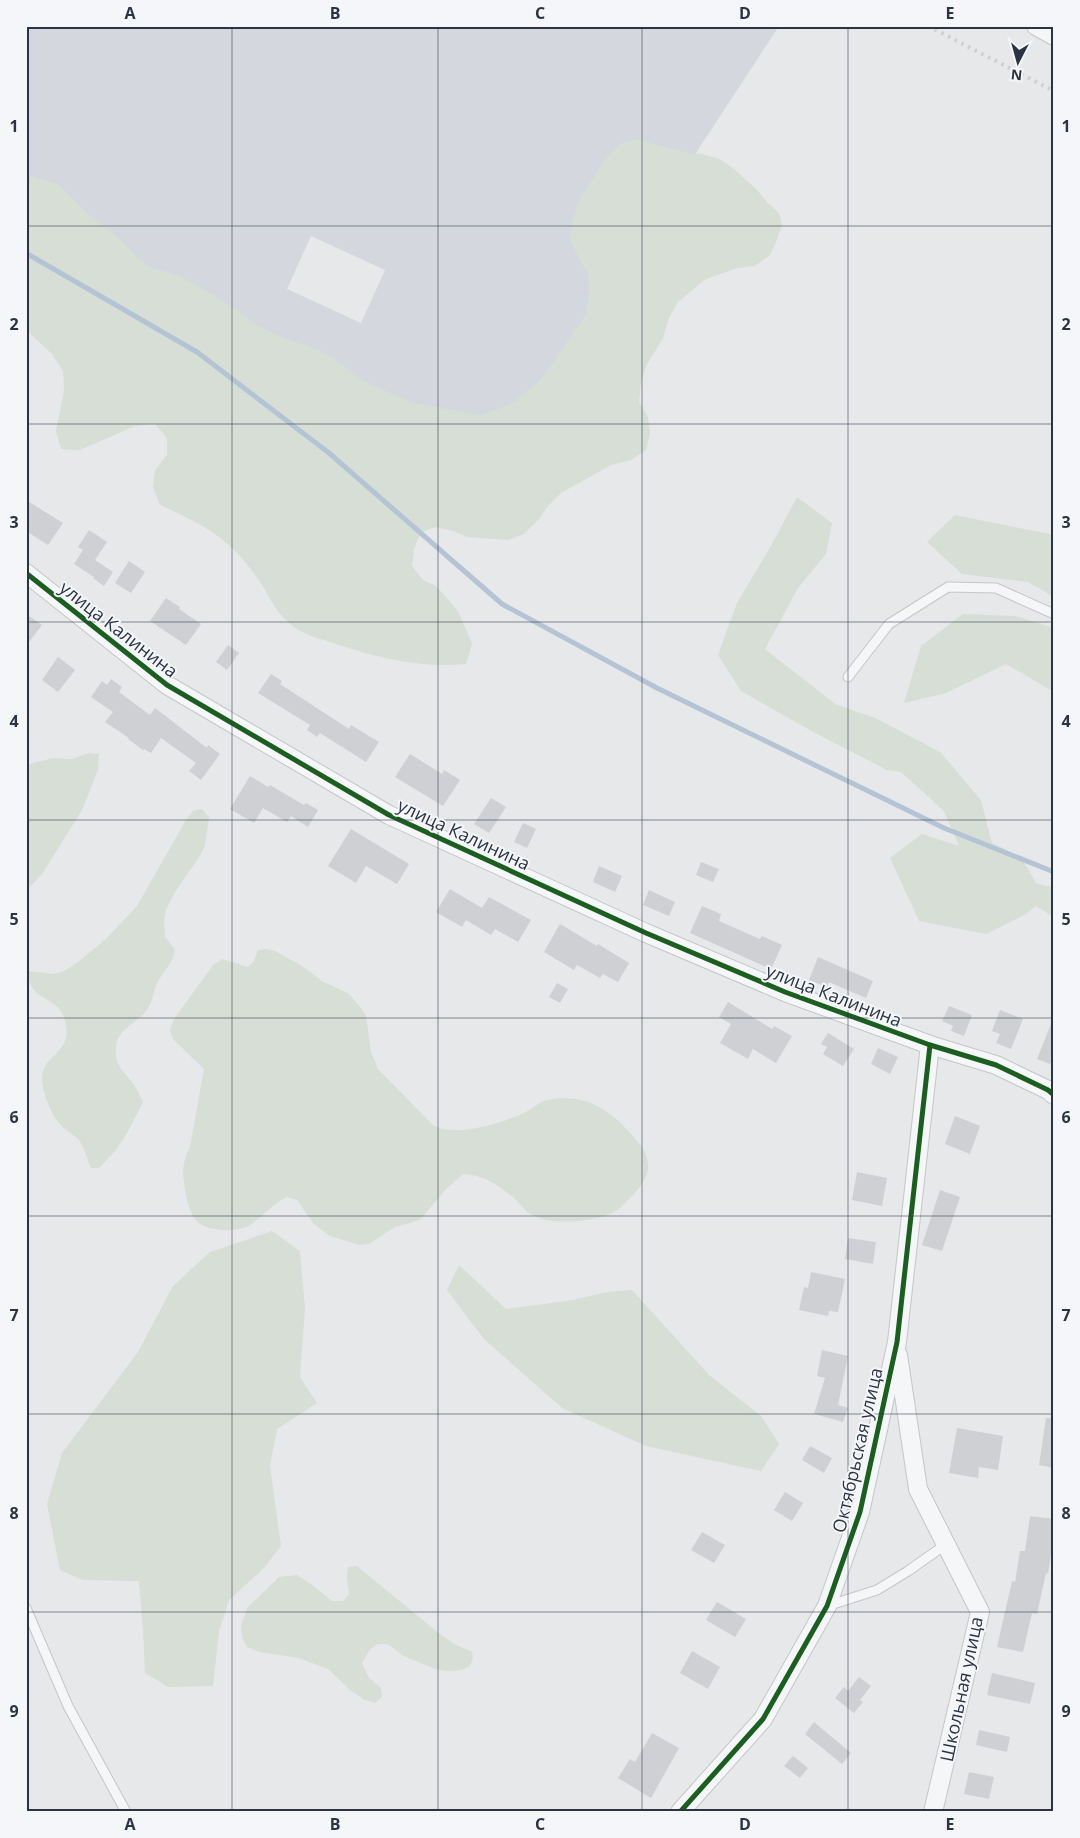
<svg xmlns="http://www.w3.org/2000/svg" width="1080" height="1838" font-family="'Open Sans',sans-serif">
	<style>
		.built { fill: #d4d7dd; fill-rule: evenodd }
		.green { fill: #d6ded6 }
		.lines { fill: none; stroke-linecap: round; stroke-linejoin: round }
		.stream { stroke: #b4c4d5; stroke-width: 5 }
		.building { fill: #ced0d3 }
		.lane-casing { stroke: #c4c6c8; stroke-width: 11 }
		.street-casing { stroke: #c4c6c8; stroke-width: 20 }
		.lane { stroke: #f5f6f7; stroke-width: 9 }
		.street { stroke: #f5f6f7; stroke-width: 18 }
		.rail { stroke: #cecfd2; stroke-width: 4; stroke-dasharray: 2.5 5; stroke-linecap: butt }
		.cycleway-casing { stroke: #f4f6f9; stroke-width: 8 }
		.cycleway { stroke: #1b5e20; stroke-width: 5 }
		.grid { fill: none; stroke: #2b3445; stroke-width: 1; stroke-opacity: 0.55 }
		.labels { text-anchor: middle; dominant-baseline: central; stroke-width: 4; stroke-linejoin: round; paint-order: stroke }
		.street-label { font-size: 18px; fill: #2b3445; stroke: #f4f6f9 }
		.neatline { fill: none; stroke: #2b3445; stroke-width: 2 }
		.grid-label { font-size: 16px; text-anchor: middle; font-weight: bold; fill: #2b3445 }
	</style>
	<rect width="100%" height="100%" fill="#e6e8ea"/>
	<path class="built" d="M26,26H779L485,475L26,245ZM311,236L385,270L361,323L287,289Z"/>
	<g class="green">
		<path d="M635,139L685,152L702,154L719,159L733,168L757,190L768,203L779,213L782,225L776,242L770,255L755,266L737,268L704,280L677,303L669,318L663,338L646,366L641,383L639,402L648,417L650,433L646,450L631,460L611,465L561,493L548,506L539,519L524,534L508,540L468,537L453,531L436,527L421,532L414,549L412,566L423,580L436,586L458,611L472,644L466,664C422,669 375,657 333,643C321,639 308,636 297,629C292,626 287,621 283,617C272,606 267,591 258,579C230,538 204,525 160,505L153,487L155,470L167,455V438L155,424L135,426L80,450L61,449L56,431L64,390L63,371L52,354L26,330V175L58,184L89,215L115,235L139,259L150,267L182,277L210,293L238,311L253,323L281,337L321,351L336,360L362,380L412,403L482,415L513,403L542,378L585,316L589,294L588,275L570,241L572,223L578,202L607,156L619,144Z"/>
		<path d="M797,497L832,523L826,554L798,588L765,649L835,704L875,718L940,752L981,800L992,843L1021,857L1036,883L1054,888V917L1036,906L1024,915L986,934L919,921L890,858L922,834L959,846L944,811L901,772L887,770L817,734L741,691L718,655L737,603L771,546Z"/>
		<path d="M955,515L1054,535V597L1028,582L962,574L927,542Z"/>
		<path d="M963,614L1016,616L1054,628V692L1006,664L946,693L904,703L921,646Z"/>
		<path d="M89,753L99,754L98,770L82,810L42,874L26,891V765L53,758L72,759Z"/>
		<path d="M202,809L209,817L205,845L201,854L175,892L166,910L164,919L165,937L175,950C173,964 163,971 157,983C153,992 153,1003 146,1011C133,1027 113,1029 116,1056C117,1068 128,1076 134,1085C138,1090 140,1097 143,1102L126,1135L115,1151L99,1168H91C87,1159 84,1146 78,1139C73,1134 65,1130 60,1124C51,1115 42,1091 42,1078C43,1052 76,1055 64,1017C57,996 26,1000 29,971L53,974L62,972L77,963L107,938L137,906L186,820L193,811Z"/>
		<path d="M266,949L275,951L299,964L322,981L349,994L361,1008L366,1016L371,1052L378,1069L433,1125C455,1138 502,1123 524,1113C532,1109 539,1102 547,1100C582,1093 608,1107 630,1133C635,1139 641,1144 644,1151C654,1170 644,1183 631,1197C626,1202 620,1209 614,1212C595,1222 551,1226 532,1215C526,1212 521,1205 516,1200C500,1186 485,1175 463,1174L445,1190L420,1220L395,1227L369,1244L359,1245L330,1236L314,1224L297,1200L287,1197C272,1204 263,1216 250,1225C238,1233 205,1232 196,1220C191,1215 189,1206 187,1199C183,1180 180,1165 190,1147L204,1069L173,1039L170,1030L174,1019L213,965L222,959L248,967L254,961L258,950Z"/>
		<path d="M272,1231L300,1251L305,1308L300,1377L317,1403L277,1429L270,1466L281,1546L264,1568L229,1600L219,1631L213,1686L168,1687L145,1673L143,1630L139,1581L83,1580L60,1570L47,1504L62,1453L138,1352L173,1286L210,1252Z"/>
		<path d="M459,1265L506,1309L573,1300L607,1292L632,1290L709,1375L761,1416L779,1444L761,1471L646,1446L562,1408L484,1339L447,1290Z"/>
		<path d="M357,1566L436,1631L454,1644L472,1652L473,1658L470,1666C452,1676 437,1670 418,1662C414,1660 408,1658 404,1656C396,1651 390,1642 380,1644C371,1645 366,1656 362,1663L369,1678L381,1688L382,1697L375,1703L365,1700L350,1690L328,1669L299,1658L260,1652L247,1647L242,1637L241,1625L248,1607L279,1577L297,1575L312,1585L332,1601H343L349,1594L347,1577L348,1567Z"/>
	</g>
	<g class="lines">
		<path class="stream" d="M26,253L197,352L329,453L502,604L657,688L944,828L1054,872"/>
	</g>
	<g class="building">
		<path d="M26,500L63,523L48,545L26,531Z"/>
		<path d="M89,530L107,542L95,560L113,572L104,586L93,578L94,577L74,564L83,550L78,547Z"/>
		<path d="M129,561L145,572L131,593L115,583Z"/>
		<path d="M166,598L180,607L179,609L201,624L186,645L150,621Z"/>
		<path d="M26,614L42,625L26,646Z"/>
		<path d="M228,645L239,653L227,670L216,662Z"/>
		<path d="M58,657L75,670L58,692L42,680Z"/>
		<path d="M271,674L282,681L280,684L349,729L351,725L379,742L366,762L320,733L317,737L307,730L310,725L258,693Z"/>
		<path d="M111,679L122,687L119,692L150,715L155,708L207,748L208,745L220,754L201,780L189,771L196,763L161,738L151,753L144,749L143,750L128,739L129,738L105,722L113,712L91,697L102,681L107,685Z"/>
		<path d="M410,754L442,774L444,770L460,780L443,806L395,777Z"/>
		<path d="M250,776L268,787L270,785L304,805L306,803L318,810L308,827L291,816L287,822L263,808L254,823L230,809Z"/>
		<path d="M491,798L506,807L489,833L474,824Z"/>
		<path d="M523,823L536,829L527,848L514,842Z"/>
		<path d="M351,829L409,864L397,884L366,866L356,883L328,866Z"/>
		<path d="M701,862L719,869L713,882L696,875Z"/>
		<path d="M599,866L622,876L615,892L593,882Z"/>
		<path d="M450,889L482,908L489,897L531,920L518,942L495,929L491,935L466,920L462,927L436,912Z"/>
		<path d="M649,890L675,902L669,916L643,905Z"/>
		<path d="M702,906L721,914L719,921L760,939L762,936L782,945L771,969L690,933Z"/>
		<path d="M560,924L597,946L598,944L629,963L618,982L603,974L600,978L577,965L574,970L544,952Z"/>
		<path d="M818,957L873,981L866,998L829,982L827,987L809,980Z"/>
		<path d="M557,983L568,989L560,1003L549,997Z"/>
		<path d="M728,1002L772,1029L774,1026L792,1036L776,1063L753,1049L748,1059L720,1043L731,1024L719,1017Z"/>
		<path d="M949,1006L972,1015L964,1036L951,1031L953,1026L942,1021Z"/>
		<path d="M1000,1010L1023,1019L1011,1049L996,1043L1000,1034L992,1031Z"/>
		<path d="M1053,1019L1054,1055L1050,1064L1037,1059Z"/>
		<path d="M828,1033L854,1049L843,1066L823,1054L827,1047L821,1044Z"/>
		<path d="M878,1048L898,1057L890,1074L871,1064Z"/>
		<path d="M955,1116L980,1126L970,1154L945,1144Z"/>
		<path d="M857,1172L887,1178L882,1206L852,1200Z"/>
		<path d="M940,1190L960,1197L942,1251L922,1245Z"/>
		<path d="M848,1238L876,1242L873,1264L845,1259Z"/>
		<path d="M811,1272L845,1279L838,1312L829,1311L828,1316L799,1310L804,1287L808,1288Z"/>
		<path d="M822,1350L848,1356L838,1405L848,1408L843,1422L814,1414L825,1378L817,1376Z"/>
		<path d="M1046,1418H1054V1468L1039,1465Z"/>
		<path d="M957,1428L1003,1436L998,1470L979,1467L978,1478L949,1473Z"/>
		<path d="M810,1446L832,1458L824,1473L802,1460Z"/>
		<path d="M785,1492L803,1503L792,1521L774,1510Z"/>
		<path d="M1030,1516L1054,1519V1533L1048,1574L1046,1573L1037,1614L1032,1613L1023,1652L997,1647L1012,1581L1015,1582L1020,1551H1025Z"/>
		<path d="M702,1532L725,1545L714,1563L691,1550Z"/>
		<path d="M717,1602L746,1619L735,1637L706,1620Z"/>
		<path d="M692,1651L720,1667L708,1689L680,1673Z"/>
		<path d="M992,1673L1035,1683L1030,1704L987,1695Z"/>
		<path d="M859,1677L871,1686L860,1700L863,1702L854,1713L835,1698L844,1687L848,1691Z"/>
		<path d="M814,1722L851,1753L842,1764L805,1734Z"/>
		<path d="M979,1730L1010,1737L1007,1752L976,1745Z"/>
		<path d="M652,1733L679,1748L651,1798L618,1778L630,1759L635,1762Z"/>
		<path d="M793,1756L808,1768L800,1778L784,1766Z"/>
		<path d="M969,1772L994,1777L989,1799L964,1794Z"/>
	</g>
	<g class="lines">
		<defs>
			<g id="lane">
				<path d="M848,677L889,624L948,587L996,588L1054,614"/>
				<path d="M827,1606L877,1590L908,1571L945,1545"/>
				<path d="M26,1608L68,1706L126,1812"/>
			</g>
			<g id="street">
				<path d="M1036,26L1054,36"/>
				<path d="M26,573L167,685L389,815L646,933L785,992L930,1045L996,1065L1048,1090L1054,1095"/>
				<path d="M898,1355L918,1489L980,1612L933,1812"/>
				<path d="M680,1812L763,1719L827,1606L860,1512L897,1342L930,1045"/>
			</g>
		</defs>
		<use href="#lane" class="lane-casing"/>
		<use href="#street" class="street-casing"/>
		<use href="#lane" class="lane"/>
		<use href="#street" class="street"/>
		<path class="rail" d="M928,26L1054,91"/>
		<defs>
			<g id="cycleway">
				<path d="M26,573L167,685L389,815L646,933L785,992L930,1045L996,1065L1048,1090L1054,1095"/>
				<path d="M680,1812L763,1719L827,1606L860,1512L897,1342L930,1045"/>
			</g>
		</defs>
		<use href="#cycleway" class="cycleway-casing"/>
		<use href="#cycleway" class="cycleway"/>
	</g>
	<path class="grid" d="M232,26V1812M438,26V1812M642,26V1812M848,26V1812M26,226H1054M26,424H1054M26,622H1054M26,820H1054M26,1018H1054M26,1216H1054M26,1414H1054M26,1612H1054"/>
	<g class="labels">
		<g class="street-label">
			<text transform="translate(119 629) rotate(38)">улица Калинина</text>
			<text transform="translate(464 834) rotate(25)">улица Калинина</text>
			<text transform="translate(834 995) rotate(21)">улица Калинина</text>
			<text transform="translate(857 1450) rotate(-77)">Октябрьская улица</text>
			<text transform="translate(961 1689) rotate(-78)">Школьная улица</text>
		</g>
	</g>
	<rect width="1080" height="1838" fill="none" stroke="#f4f6f9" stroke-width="55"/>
	<g transform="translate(1018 62) rotate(186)" stroke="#f4f6f9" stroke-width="4" paint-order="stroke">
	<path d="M0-4L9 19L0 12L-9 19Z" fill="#2b3445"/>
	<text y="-8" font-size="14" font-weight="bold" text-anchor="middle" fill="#2b3445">N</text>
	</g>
	<rect x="28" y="28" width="1024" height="1782" class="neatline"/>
	<g class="grid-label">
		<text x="130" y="19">A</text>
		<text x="335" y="19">B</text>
		<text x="540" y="19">C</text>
		<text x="745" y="19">D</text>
		<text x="950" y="19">E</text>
		<text x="14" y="132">1</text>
		<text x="1066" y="132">1</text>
		<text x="14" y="330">2</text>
		<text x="1066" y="330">2</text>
		<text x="14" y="528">3</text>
		<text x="1066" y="528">3</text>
		<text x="14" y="727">4</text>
		<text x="1066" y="727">4</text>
		<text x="14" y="925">5</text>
		<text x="1066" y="925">5</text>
		<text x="14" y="1123">6</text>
		<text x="1066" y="1123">6</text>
		<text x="14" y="1321">7</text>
		<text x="1066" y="1321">7</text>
		<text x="14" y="1519">8</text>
		<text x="1066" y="1519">8</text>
		<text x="14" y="1717">9</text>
		<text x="1066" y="1717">9</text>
		<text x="130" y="1830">A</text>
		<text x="335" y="1830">B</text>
		<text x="540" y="1830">C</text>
		<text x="745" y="1830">D</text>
		<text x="950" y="1830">E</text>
	</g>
</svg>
